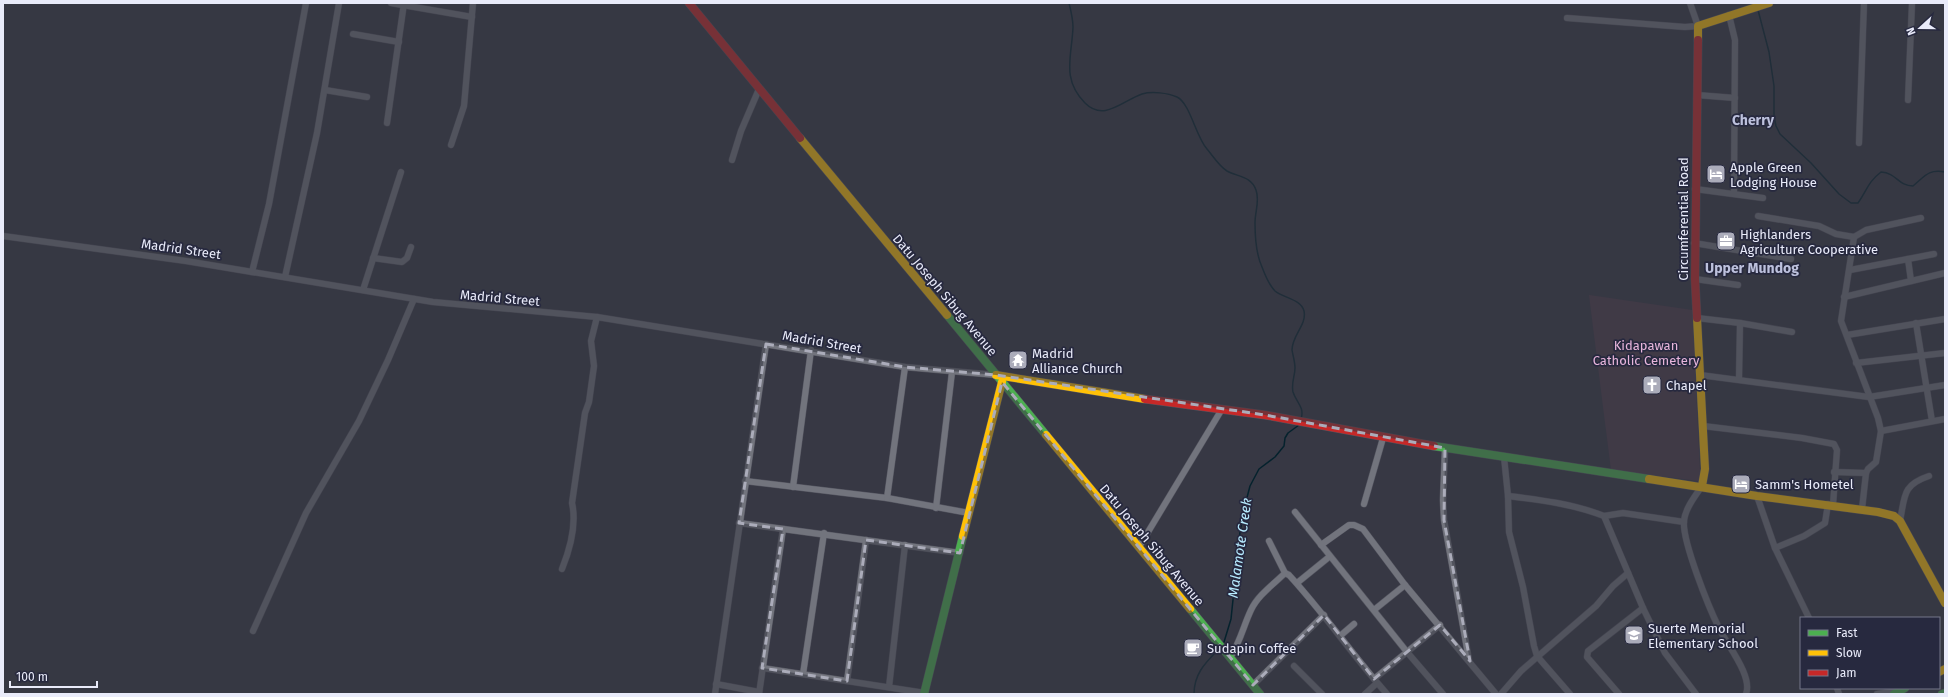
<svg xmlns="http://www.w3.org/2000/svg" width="1948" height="697" font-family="'Fira Sans',sans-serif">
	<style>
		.green { fill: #4d3c4a }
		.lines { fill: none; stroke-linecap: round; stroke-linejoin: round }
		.stream { stroke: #05222d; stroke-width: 1.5 }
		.street-casing { stroke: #545560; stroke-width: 7 }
		.fast-casing { stroke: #545560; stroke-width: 9 }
		.slow-casing { stroke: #545560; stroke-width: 9 }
		.jam-casing { stroke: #545560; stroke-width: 9 }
		.street { stroke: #72747d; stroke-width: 6 }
		.fast { stroke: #4caf50; stroke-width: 8 }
		.slow { stroke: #ffc107; stroke-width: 8 }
		.jam { stroke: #c62828; stroke-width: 8 }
		.marked { fill: none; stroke: #abacba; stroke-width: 3; stroke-dasharray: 8 5; stroke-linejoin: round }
		.labels { text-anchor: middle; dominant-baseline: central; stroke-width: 3.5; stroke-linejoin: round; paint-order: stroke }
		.poi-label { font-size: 13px; fill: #e9ebfa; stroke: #27293f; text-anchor: start }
		.street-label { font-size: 13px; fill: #e9ebfa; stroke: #27293f }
		.park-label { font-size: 13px; fill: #e7b5db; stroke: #27293f }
		.neighbourhood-label { font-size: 14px; font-weight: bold; fill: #bdc1dd; stroke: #27293f }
		.water-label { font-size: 14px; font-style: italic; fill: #b6eafe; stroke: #27293f }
	</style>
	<rect width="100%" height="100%" fill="#373844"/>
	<path class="green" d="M1589,295L1692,310L1700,472L1699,481L1611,470Z"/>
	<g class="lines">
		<g class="stream">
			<path d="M1069,3C1071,11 1073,19 1073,27C1072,56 1061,79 1085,103C1104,122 1122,101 1142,94C1152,91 1168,93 1177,97C1190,103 1196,137 1207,149C1213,156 1219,166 1227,171C1238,177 1251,176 1256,190C1260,201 1255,211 1255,223C1255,237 1256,254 1262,267C1265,275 1269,285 1275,291C1283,298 1301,299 1304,311C1307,325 1292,335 1292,350C1293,356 1295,362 1295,368C1295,376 1291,383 1293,392C1296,402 1305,407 1301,419"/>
			<path d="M1758,10L1769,52L1774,86V116L1776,126L1780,134L1811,163L1839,194L1851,203H1858C1868,189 1867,183 1881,172C1897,173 1898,186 1913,186C1925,176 1928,169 1945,172"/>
			<path d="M1224,642L1231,619L1240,532L1244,509L1250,486L1259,469L1275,457L1284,446L1285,438L1288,433L1299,425"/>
			<path d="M1194,694C1194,675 1204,664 1217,651"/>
		</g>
		<defs>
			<g id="street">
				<path d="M391,3L472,17"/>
				<path d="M1729,15L1735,40L1734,193"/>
				<path d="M1567,18L1685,27L1698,26L1690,3"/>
				<path d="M353,34L399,42"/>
				<path d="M325,90L367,97"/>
				<path d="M1697,95L1735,98"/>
				<path d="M1908,100L1912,3"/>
				<path d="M387,123L404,3"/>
				<path d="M1859,143L1864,3"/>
				<path d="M451,145L464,106L473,3"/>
				<path d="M732,160L741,131L759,89"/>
				<path d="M1695,189L1763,198"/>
				<path d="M1758,216L1819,226L1836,234L1854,237L1866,230L1921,218"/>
				<path d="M3,236L186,261L433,302L597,317L905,367L996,375"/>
				<path d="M1854,237L1841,321L1878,418L1881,431L1876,462L1868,469L1866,473L1862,509"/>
				<path d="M1694,243L1791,259"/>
				<path d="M373,258L402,262L407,258L411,247"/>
				<path d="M1908,259L1934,254"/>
				<path d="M1850,270L1908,259L1911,281"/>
				<path d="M252,272L269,204L306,3"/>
				<path d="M285,277L317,133L339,3"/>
				<path d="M1695,279L1738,285"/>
				<path d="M363,290L401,172"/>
				<path d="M1844,297L1945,273"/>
				<path d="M1697,318L1740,323L1792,332"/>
				<path d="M1916,323L1932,421"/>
				<path d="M1847,335L1945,319"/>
				<path d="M1856,363L1945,353"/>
				<path d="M1700,375L1869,397L1945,385"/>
				<path d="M1739,379L1740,323"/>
				<path d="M1703,426L1802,438L1834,444L1837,450L1833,505"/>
				<path d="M1881,431L1945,419"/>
				<path d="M1445,448L1443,500L1444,520L1469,660"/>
				<path d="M1504,457L1508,496L1509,532L1523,587L1534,646L1537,656L1570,694"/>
				<path d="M1834,472L1866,473"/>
				<path d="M745,481L887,498L969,513"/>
				<path d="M1702,486C1695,496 1685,509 1684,521C1682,541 1709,608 1719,628C1727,645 1753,676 1746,694"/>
				<path d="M793,487L811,350"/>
				<path d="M1508,496C1542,500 1573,504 1604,516L1643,608L1665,653L1696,694"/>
				<path d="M1757,496L1775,548L1809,618"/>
				<path d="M887,498L905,367"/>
				<path d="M1364,504L1383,438"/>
				<path d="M936,508L952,372"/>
				<path d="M1295,512L1407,652L1443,694"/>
				<path d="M1604,516L1623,513L1684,522"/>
				<path d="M1900,521C1905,496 1902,485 1929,476"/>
				<path d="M739,523L960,553"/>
				<path d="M1269,541L1285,573L1289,575C1324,613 1353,656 1387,694"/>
				<path d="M1321,545L1349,525H1354L1363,529L1405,585L1496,694"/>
				<path d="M1139,547L1222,409"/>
				<path d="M1775,548L1804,536L1825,523L1828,504"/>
				<path d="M562,569C570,549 577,525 572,503L585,413L589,402L594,366L591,341L597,317"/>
				<path d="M1297,583L1329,557"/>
				<path d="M1374,610L1405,585"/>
				<path d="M253,631L306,513L359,421L388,360L414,299"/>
				<path d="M1340,636L1354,624"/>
				<path d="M1230,658C1241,640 1243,627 1251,610C1258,595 1274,584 1285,573"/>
				<path d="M1294,666L1322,694"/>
				<path d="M762,668L925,693"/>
				<path d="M803,674L824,533"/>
				<path d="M1374,679L1440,625"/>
				<path d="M847,681L866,540"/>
				<path d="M716,684L759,692"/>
				<path d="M1253,685L1324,615"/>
				<path d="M889,687L905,545"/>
				<path d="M1837,688L1839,694"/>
				<path d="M715,694L766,344"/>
				<path d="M759,694L783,529"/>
				<path d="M1365,694L1377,683"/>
				<path d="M1501,694L1521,671L1596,606L1613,586L1628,573"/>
				<path d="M1619,694L1587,657L1588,651L1643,608"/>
				<path d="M1877,694L1896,691"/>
			</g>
			<g id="fast">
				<path d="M947,315L1046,435"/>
				<path d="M1434,446L1649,479"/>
				<path d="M1190,609L1260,694"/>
				<path d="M924,694L963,536"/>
				<path d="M1894,694L1905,688"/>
				<path d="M1942,694L1945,693"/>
			</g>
			<g id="slow">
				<path d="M1698,40V26L1769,3"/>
				<path d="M800,138L947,315"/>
				<path d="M1697,318L1705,469L1702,486"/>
				<path d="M996,375L1145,399"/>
				<path d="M1046,435L1190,609"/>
				<path d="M1649,479L1757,496L1878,512L1894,516L1900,521L1945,603"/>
				<path d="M963,536L1002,382"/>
				<path d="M1939,672L1945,669"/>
			</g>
			<g id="jam">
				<path d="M689,3L800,138"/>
				<path d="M1697,318L1695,279L1698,40"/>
				<path d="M1145,399L1265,415L1434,446"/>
			</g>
		</defs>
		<use href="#street" class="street-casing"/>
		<use href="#fast" class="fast-casing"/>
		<use href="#slow" class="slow-casing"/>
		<use href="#jam" class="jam-casing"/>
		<use href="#street" class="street"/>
		<use href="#fast" class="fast"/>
		<use href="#slow" class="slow"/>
		<use href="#jam" class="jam"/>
	</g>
	<path d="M0 0H1948V697H0ZM766,344L905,367L996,375L1265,415L1445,448L1444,520L1470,661L1440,625L1374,679L1324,615L1253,685L1002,382L960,553L866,540L847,681L762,668L783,529L739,523Z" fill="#373844" fill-opacity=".55" fill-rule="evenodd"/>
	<path class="marked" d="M766,344L905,367L996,375L1265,415L1445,448L1444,520L1470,661L1440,625L1374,679L1324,615L1253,685L1002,382L960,553L866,540L847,681L762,668L783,529L739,523Z"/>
	<defs>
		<symbol id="hotel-square" viewBox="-11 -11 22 22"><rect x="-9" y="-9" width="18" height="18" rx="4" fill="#abacba" stroke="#27293f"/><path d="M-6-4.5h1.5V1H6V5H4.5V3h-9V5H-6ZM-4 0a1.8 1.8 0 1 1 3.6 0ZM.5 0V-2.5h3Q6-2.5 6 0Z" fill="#fff"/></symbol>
		<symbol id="office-square" viewBox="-11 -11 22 22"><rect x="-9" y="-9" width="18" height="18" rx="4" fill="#abacba" stroke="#27293f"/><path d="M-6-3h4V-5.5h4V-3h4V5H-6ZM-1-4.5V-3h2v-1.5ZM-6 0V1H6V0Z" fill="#fff"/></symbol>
		<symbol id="temple-square" viewBox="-11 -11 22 22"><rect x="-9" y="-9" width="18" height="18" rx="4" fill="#abacba" stroke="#27293f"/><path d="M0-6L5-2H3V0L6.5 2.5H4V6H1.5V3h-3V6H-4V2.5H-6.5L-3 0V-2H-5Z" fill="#fff"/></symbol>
		<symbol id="church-square" viewBox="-11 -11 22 22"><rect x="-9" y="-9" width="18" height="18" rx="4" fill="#abacba" stroke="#27293f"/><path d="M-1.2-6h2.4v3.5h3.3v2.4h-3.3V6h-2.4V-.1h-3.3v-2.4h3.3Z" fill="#fff"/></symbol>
		<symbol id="school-square" viewBox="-11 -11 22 22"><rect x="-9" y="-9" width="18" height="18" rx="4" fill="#abacba" stroke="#27293f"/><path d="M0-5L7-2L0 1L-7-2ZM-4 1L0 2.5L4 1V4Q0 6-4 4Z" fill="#fff"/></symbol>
		<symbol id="cafe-square" viewBox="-11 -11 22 22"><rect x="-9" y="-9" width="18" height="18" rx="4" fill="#abacba" stroke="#27293f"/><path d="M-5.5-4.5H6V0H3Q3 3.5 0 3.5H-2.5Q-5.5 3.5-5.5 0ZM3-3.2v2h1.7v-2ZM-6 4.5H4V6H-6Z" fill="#fff"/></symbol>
	</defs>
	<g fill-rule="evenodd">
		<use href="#hotel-square" x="1705" y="163" width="22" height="22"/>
		<use href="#office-square" x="1715" y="230" width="22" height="22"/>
		<use href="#temple-square" x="1007" y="349" width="22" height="22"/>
		<use href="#church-square" x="1641" y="374" width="22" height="22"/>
		<use href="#hotel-square" x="1730" y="473" width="22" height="22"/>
		<use href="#school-square" x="1623" y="624" width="22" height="22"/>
		<use href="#cafe-square" x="1182" y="637" width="22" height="22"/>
	</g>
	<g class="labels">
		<g class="poi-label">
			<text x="1730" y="167">Apple Green<tspan x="1730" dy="15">Lodging House</tspan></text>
			<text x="1740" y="234">Highlanders<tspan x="1740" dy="15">Agriculture Cooperative</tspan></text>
			<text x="1032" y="353">Madrid<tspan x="1032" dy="15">Alliance Church</tspan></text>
			<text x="1666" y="385">Chapel</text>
			<text x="1755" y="484">Samm's Hometel</text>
			<text x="1648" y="628">Suerte Memorial<tspan x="1648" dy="15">Elementary School</tspan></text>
			<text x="1207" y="648">Sudapin Coffee</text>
		</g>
		<g class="street-label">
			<text transform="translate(1683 219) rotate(-90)">Circumferential Road</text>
			<text transform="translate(181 249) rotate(8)">Madrid Street</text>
			<text transform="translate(945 295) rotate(50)">Datu Joseph Sibug Avenue</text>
			<text transform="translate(500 298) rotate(5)">Madrid Street</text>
			<text transform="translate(822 342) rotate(10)">Madrid Street</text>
			<text transform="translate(1152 545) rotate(50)">Datu Joseph Sibug Avenue</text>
		</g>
		<g class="park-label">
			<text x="1646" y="345">Kidapawan<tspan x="1646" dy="15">Catholic Cemetery</tspan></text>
		</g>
		<g class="neighbourhood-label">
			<text x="1753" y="120">Cherry</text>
			<text x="1752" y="268">Upper Mundog</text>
		</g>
		<g class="water-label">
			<text transform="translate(1240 548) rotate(-82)">Malamote Creek</text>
		</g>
	</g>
	<rect width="1948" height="697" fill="none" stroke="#e9ebfa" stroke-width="8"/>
	<rect x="1800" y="617" width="140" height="72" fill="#27293f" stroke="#75778a"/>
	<rect x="1808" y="630" width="20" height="6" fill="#4caf50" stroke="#75778a"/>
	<text x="1836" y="637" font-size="12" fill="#e9ebfa">Fast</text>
	<rect x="1808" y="650" width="20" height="6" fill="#ffc107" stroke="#75778a"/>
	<text x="1836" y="657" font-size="12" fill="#e9ebfa">Slow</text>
	<rect x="1808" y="670" width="20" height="6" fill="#c62828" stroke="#75778a"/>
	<text x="1836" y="677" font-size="12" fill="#e9ebfa">Jam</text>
	<g transform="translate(1920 28) rotate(249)" stroke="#27293f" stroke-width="3" paint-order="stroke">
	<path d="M0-3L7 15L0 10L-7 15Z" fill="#e9ebfa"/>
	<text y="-6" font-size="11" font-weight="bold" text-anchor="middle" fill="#e9ebfa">N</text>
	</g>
	<path d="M10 681v6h87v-6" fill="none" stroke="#e9ebfa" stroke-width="2"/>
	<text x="16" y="681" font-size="12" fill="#e9ebfa" stroke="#27293f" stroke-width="3" paint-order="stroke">100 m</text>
</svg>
